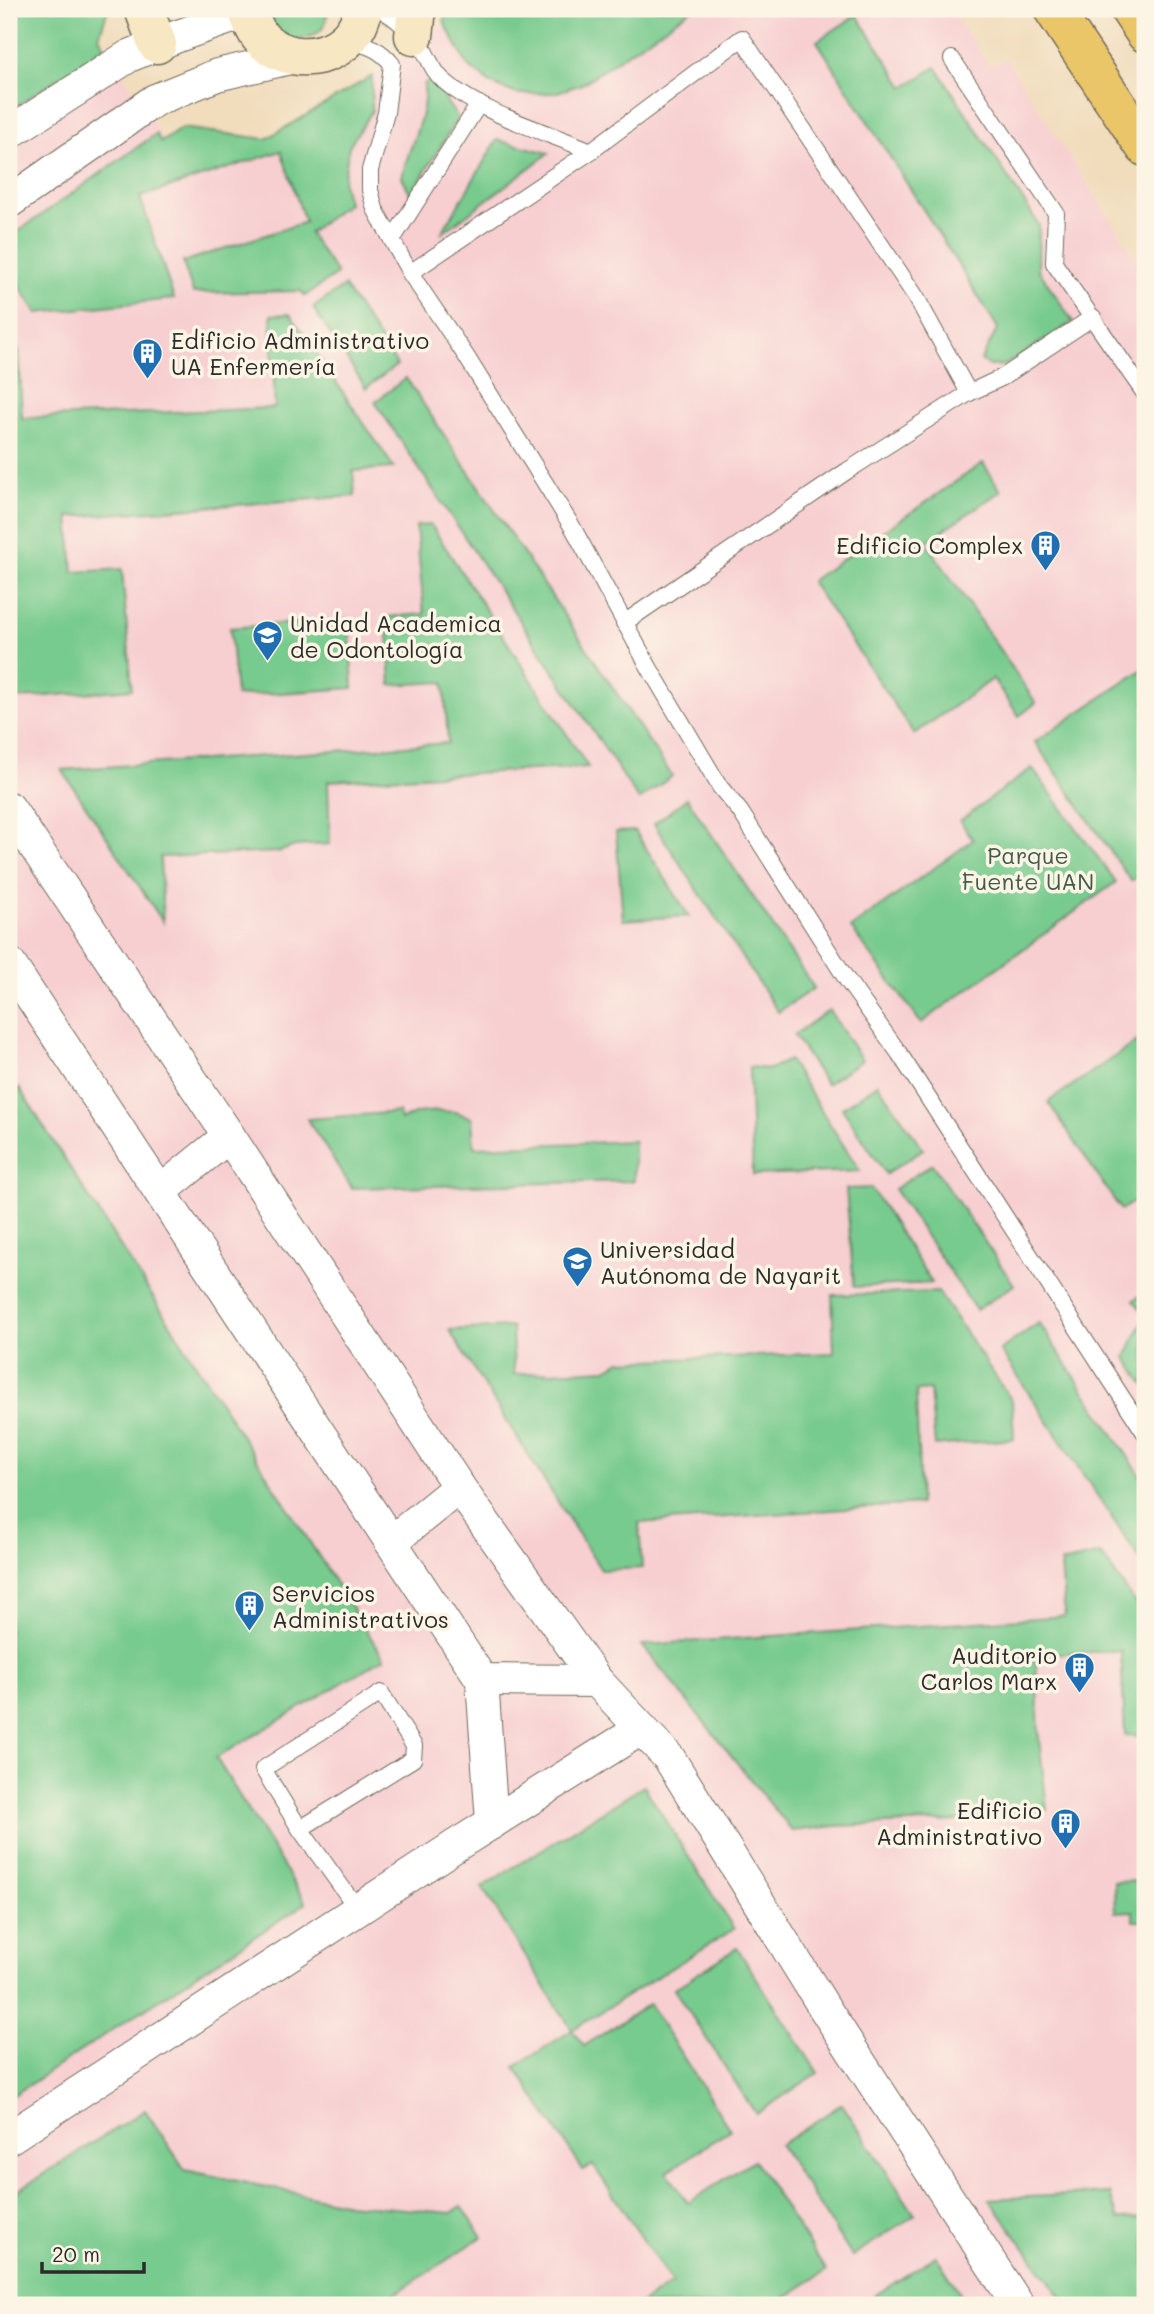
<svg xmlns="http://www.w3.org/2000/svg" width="1154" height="2314" font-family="Mali,sans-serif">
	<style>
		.built { fill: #f7cfd1 }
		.green { fill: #78cb8e; stroke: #527b5c; stroke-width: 2 }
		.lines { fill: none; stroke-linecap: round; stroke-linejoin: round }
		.service-casing { stroke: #70695d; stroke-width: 18 }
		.minor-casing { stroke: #70695d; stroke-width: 34 }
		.secondary-casing { stroke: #70695d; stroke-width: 41 }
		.primary-casing { stroke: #70695d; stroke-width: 41 }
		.service { stroke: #fff; stroke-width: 16 }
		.minor { stroke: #fff; stroke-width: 32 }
		.secondary { stroke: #f7e8c3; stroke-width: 38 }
		.primary { stroke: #ebc669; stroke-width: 38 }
		.labels { text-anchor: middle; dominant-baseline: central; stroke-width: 7; stroke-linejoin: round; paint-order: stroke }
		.poi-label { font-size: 23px; fill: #2b2b2b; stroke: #fcf5e5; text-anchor: start }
		.park-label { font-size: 23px; fill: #425b49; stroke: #fcf5e5 }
	</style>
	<rect width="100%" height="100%" fill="#fcf5e5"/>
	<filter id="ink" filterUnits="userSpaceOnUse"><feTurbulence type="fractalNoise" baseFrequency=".0143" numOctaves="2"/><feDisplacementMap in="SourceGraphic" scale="14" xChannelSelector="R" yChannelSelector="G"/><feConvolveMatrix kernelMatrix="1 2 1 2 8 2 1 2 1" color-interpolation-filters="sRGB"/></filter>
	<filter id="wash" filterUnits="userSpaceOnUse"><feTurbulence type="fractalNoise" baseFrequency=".00686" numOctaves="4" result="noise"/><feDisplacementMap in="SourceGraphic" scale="28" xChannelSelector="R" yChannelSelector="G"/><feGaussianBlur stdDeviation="1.57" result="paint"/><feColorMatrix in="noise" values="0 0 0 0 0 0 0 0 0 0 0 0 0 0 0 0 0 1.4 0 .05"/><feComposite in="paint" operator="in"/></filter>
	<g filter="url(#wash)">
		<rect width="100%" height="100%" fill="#f1dcbb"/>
		<path class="built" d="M9,9H108L99,38L164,140L182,128L266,139L392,64L445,24L443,9H950L989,66L1006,59L1145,273V2305H9Z"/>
		<g class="green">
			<path d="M9,9H108L99,37L105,47L9,111Z"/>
			<path d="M261,9H327C328,39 305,38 282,42Z"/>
			<path d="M443,9H692L582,84L554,93L517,94L492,84L468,66L445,24Z"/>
			<path d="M857,15L904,87L936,67L1039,225L1038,269L1073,322L1005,365L989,366L981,360L998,328L817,41Z"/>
			<path d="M372,76V111L349,146L343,183L348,203L309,233L337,274L305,296L301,291L193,293L183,262L305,222L281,151L140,197L174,299L37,313L9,270V238L156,134L161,142L182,128L266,139Z"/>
			<path d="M431,80L458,118L411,195L402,177C409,144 427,119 424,84Z"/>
			<path d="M497,140L549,153L441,234Z"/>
			<path d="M344,286L397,365L366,388L313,308Z"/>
			<path d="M290,314L394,468L353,471L355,496L69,517L73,572L122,569L132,689L9,699V338L19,351L22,418L275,408L271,315Z"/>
			<path d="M406,378L672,776L639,800L375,402Z"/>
			<path d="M983,463L1001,491L926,542L1036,703L1019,716L993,679L914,734L811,581Z"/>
			<path d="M431,525L588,767L328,781L330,844L295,846L279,852L160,857L163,922L62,770L448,743L444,682L391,685L387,617L424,614L416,526Z"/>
			<path d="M349,619L353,688L236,696L230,628Z"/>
			<path d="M1145,668V871L1131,881L1035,742Z"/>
			<path d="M1032,768L1116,882L921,1023L851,928L973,840L960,821Z"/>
			<path d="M687,798L814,988L778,1012L654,824Z"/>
			<path d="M635,831L689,916L623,920L616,832Z"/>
			<path d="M829,1010L862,1060L826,1084L794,1035Z"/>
			<path d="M1145,1036V1194L1121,1210L1048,1102Z"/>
			<path d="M789,1060L860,1171L753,1175L749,1067L770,1069Z"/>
			<path d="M878,1084L923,1149L886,1174L842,1108Z"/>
			<path d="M19,1088L384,1658L216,1758L306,1903L9,2098V1093Z"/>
			<path d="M437,1111L456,1112L472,1118L474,1147L634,1141V1181L352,1188L307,1119L399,1112L401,1120L417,1113Z"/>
			<path d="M932,1164L1014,1285L976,1310L894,1189Z"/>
			<path d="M871,1188L932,1283L854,1287L846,1189Z"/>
			<path d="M938,1292L1012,1401L1014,1439L935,1446L930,1390L916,1391L920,1504L639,1523L642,1568L601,1570L449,1330L512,1327L514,1374L606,1369L620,1361L834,1353L832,1295Z"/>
			<path d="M1145,1292V1386L1126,1357L1145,1316L1134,1300Z"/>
			<path d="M1039,1323L1145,1482V1567L1000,1350Z"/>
			<path d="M1101,1554L1145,1617V1736L1125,1735L1121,1651L1036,1654L1039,1739L1047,1810L985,1813L984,1820L836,1826L792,1831L642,1645L1065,1616L1061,1563Z"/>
			<path d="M644,1786L734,1929L572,2030L584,2046L649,2004L730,2130L667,2172L688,2203L754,2160L826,2271L774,2305H639L672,2283L593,2165L583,2170L515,2067L572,2030L482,1887Z"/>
			<path d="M1145,1881V1921H1133V1911L1115,1912L1114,1882Z"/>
			<path d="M737,1948L818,2073L756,2114L674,1989Z"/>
			<path d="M842,2104L915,2215L852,2256L780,2145Z"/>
			<path d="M145,2110L185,2170L348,2204L451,2213L462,2206L482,2237L378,2305H9V2196Z"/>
			<path d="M1110,2193L1118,2219L1145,2218V2303L1067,2305L989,2199Z"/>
			<path d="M936,2256L968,2305H879L874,2296Z"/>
		</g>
	</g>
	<g filter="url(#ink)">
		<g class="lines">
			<defs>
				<g id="service">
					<path d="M381,9C394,17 408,28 418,41C428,54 431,70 444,81C480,113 546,132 591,151"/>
					<path d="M349,41C368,45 380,49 392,64L386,113L370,170V190L375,209L410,273L466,356L573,528L650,669L720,787L740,811L847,980L899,1053L1145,1433"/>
					<path d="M952,59L1056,213L1054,263L1145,394"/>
					<path d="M392,240L479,104"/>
					<path d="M410,273L591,151L742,38L916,297L969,393"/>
					<path d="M624,623L847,471L969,393L1003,377L1093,317"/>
					<path d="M300,1829L413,1759L414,1746L381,1693L263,1769L300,1829L359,1911"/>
				</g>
				<g id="minor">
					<path d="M9,133L129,56L178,36L247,12"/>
					<path d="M9,202L155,100L217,75L295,57"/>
					<path d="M9,808L229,1136L459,1487L597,1681L669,1758L827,2012L1018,2305"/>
					<path d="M9,963L482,1680L597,1681"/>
					<path d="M160,1192L229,1136"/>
					<path d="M391,1542L459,1487"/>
					<path d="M482,1680L492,1823"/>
					<path d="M9,2138L455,1846L641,1729"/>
				</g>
				<g id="secondary">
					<path d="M144,9L157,44"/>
					<path d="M247,9C250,18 257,36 265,42C300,71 355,54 363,9"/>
					<path d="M414,36L417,9"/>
				</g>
				<g id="primary">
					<path d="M1053,9L1145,147"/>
					<path d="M1129,9L1145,33"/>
				</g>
			</defs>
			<use href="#service" class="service-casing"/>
			<use href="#minor" class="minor-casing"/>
			<use href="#secondary" class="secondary-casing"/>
			<use href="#primary" class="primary-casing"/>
			<use href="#service" class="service"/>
			<use href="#minor" class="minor"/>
			<use href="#secondary" class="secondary"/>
			<use href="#primary" class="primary"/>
		</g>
	</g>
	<defs>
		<symbol id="building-pin" viewBox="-11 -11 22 30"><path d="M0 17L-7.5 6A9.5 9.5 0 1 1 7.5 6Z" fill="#1f6fb2" stroke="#fcf5e5"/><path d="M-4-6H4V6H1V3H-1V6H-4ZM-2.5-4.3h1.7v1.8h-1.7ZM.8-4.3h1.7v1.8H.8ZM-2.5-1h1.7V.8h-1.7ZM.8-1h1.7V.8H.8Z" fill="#fff"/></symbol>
		<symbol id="university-pin" viewBox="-11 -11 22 30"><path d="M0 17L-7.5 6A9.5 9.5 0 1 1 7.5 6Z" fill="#1f6fb2" stroke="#fcf5e5"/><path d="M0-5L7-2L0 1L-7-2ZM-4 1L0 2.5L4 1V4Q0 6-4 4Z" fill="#fff"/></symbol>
	</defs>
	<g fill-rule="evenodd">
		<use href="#building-pin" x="130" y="336" width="35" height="47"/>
		<use href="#building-pin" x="1028" y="528" width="35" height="47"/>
		<use href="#university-pin" x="250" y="618" width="35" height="47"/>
		<use href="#university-pin" x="560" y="1244" width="35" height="47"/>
		<use href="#building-pin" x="232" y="1588" width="35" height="47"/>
		<use href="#building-pin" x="1062" y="1650" width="35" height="47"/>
		<use href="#building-pin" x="1048" y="1806" width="35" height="47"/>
	</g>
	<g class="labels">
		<g class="poi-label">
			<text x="171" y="340">Edificio Administrativo<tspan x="171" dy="26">UA Enfermería</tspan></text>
			<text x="1023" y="545" text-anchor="end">Edificio Complex</text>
			<text x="290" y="623">Unidad Academica<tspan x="290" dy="26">de Odontología</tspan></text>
			<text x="600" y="1249">Universidad<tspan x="600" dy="26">Autónoma de Nayarit</tspan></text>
			<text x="272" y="1593">Servicios<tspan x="272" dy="26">Administrativos</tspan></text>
			<text x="1057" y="1655" text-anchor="end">Auditorio<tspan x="1057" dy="26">Carlos Marx</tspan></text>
			<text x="1042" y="1810" text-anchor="end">Edificio<tspan x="1042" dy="26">Administrativo</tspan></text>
		</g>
		<g class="park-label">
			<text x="1028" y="855">Parque<tspan x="1028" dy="26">Fuente UAN</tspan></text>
		</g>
	</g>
	<rect width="1154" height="2314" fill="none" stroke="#fcf5e5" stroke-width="35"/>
	<path d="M42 2262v10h102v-10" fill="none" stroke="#2b2b2b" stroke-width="3.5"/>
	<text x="52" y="2262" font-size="21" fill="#2b2b2b" stroke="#fcf5e5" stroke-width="5" paint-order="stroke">20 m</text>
</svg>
